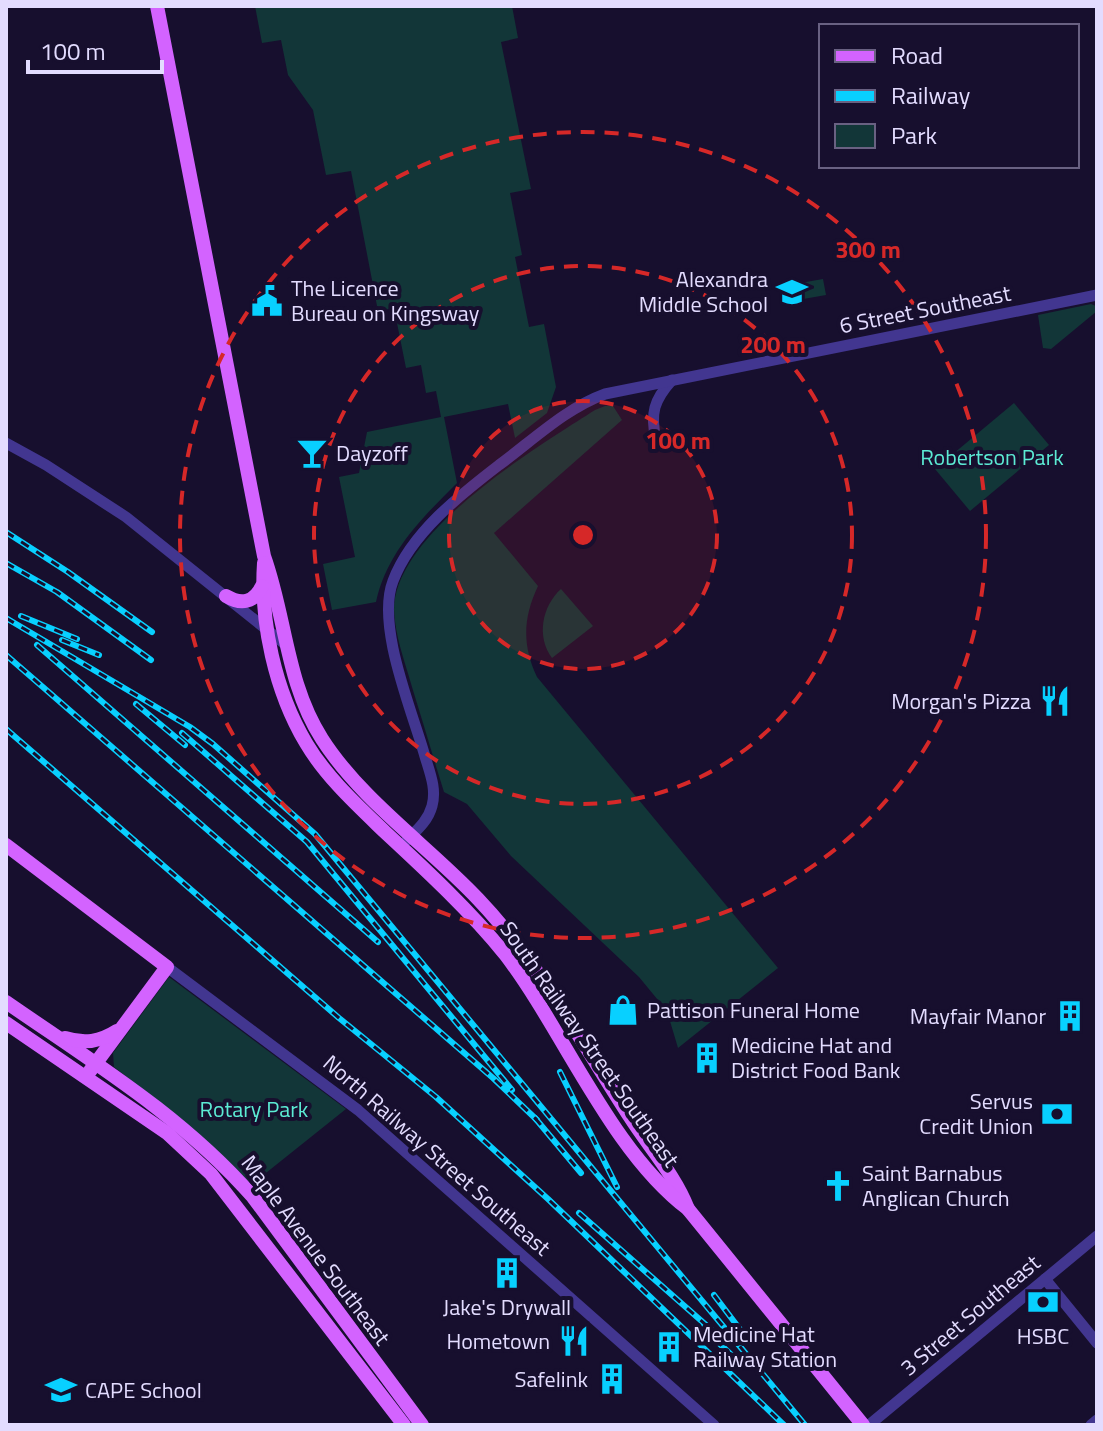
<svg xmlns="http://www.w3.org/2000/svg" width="1103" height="1431" font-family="'Titillium Web',sans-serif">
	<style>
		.green { fill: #123638 }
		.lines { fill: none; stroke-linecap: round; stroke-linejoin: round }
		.minor { stroke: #423690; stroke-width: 11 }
		.major { stroke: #d363ff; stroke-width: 14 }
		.rail-casing { stroke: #08d0ff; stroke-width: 6 }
		.rail { stroke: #170f2e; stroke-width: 3; stroke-dasharray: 9; stroke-linecap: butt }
		.ring { fill: none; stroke: #d62828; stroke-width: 4; stroke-dasharray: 14 10 }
		.labels { text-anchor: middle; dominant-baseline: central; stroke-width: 8; stroke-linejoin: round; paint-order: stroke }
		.poi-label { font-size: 22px; fill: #e3dcff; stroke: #170f2e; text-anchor: start }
		.street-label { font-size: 22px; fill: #e3dcff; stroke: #170f2e }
		.park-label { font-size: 22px; fill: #5cebd4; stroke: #170f2e }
		.centre { fill: #d62828; stroke: #170f2e; stroke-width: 4 }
		.ring-label { font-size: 24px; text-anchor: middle; font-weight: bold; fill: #d62828; stroke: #170f2e; stroke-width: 8; stroke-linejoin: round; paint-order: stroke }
	</style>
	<rect width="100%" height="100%" fill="#170f2e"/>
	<g class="green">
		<path d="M255,6H512L518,38L501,42L531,189L510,193L522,255L515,257L529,327L544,324L556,387L547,413L515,438L508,404L444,417L457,483C422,518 387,552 376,602L332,610L323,564L355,557L339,477L359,473L367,432L441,417L436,391L426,393L421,365L406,368L394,308L378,311L351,171L326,175L313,110L288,75L281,40L262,43Z"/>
		<path d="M823,279L826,295L792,301L789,285Z"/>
		<path d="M1091,304L1096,306L1097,311L1051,349L1043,348L1038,315Z"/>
		<path d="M1014,403L1049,445L970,511L935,469Z"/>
		<path d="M605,406H613L622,420L494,533L538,586C523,618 522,645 537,677L778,968L678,1048L667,1011L639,977L511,856L467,804L444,792C433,757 423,722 412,687C405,662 395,636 394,610C394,533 537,447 595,410Z"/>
		<path d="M561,589L593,626L552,658C536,637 542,606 561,589Z"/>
		<path d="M169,977L346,1109L252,1184L180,1118L114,1067L113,1053Z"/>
	</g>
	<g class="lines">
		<g class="minor">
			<path d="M656,440C650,413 654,400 672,380"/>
			<path d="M6,443L46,465L126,517L286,645"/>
			<path d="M407,840C417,830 428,821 432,806C437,788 429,771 424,753C411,708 376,625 393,581C411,533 460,495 499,465C532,441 566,408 605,394L1097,295"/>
			<path d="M167,967L358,1110L714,1425"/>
			<path d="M1045,1279L1097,1343"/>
			<path d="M869,1425L1097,1236"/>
			<path d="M1091,1425L1097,1420"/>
		</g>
		<g class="major">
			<path d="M157,6L264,556C286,617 286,683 322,739C361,800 429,847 478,899C539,963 582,1043 630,1117C649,1147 675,1175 688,1209"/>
			<path d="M264,563C260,622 275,691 306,743C326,777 358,806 386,833C427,871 470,911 505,954C564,1031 611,1151 688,1209L863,1425"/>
			<path d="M226,596C241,605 254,603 262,586"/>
			<path d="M6,845L167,967L90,1071"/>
			<path d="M6,1002C94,1063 182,1116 253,1197L422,1425"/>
			<path d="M6,1023L167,1133L211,1174L404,1425"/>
			<path d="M65,1038C84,1044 100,1042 117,1031"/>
		</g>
		<defs>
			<g id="rail">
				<path d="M6,532L68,572L152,632"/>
				<path d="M6,563L57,592L151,660"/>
				<path d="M21,616L77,639"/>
				<path d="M6,618L190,727L213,744L315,834L805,1425"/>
				<path d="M62,640L99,655"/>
				<path d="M37,645L378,942"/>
				<path d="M6,655L493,1078L537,1120"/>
				<path d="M136,704L185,745"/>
				<path d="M6,729L339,1018L436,1097L548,1199L784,1425"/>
				<path d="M182,733L307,842L512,1090"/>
				<path d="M560,1072L617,1187"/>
				<path d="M535,1118L581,1173"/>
				<path d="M579,1213L714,1332"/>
				<path d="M714,1295L748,1340"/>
				<path d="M702,1327L743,1366"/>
			</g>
		</defs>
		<use href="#rail" class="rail-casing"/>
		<use href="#rail" class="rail"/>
	</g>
	<circle cx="583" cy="535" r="134" fill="#d62828" fill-opacity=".12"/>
	<g class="ring">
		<circle cx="583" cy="535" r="134"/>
		<circle cx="583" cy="535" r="269"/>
		<circle cx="583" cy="535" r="403"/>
	</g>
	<defs>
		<symbol id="school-bare" viewBox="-9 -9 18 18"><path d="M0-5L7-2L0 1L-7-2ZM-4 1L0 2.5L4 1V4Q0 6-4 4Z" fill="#08d0ff" stroke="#170f2e" stroke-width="2.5" paint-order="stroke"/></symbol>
		<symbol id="civic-bare" viewBox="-9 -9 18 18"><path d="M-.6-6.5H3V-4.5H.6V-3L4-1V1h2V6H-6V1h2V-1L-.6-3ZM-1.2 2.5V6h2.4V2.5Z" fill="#08d0ff" stroke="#170f2e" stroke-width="2.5" paint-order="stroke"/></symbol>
		<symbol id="bar-bare" viewBox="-9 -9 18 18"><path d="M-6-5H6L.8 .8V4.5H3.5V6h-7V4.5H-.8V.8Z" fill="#08d0ff" stroke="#170f2e" stroke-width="2.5" paint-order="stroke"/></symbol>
		<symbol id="restaurant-bare" viewBox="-9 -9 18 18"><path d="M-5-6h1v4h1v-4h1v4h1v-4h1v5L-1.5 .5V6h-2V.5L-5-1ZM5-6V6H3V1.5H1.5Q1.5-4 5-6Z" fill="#08d0ff" stroke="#170f2e" stroke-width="2.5" paint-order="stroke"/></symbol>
		<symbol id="shop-bare" viewBox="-9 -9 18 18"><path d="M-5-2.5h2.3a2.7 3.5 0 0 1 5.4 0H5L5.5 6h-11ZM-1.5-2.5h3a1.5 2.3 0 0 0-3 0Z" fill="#08d0ff" stroke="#170f2e" stroke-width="2.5" paint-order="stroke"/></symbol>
		<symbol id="building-bare" viewBox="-9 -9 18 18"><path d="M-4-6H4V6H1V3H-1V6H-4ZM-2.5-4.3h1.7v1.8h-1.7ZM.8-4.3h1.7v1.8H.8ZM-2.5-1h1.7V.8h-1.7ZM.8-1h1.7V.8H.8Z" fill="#08d0ff" stroke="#170f2e" stroke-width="2.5" paint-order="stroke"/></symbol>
		<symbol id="bank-bare" viewBox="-9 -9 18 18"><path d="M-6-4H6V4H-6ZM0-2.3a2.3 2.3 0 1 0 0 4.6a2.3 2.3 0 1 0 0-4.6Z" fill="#08d0ff" stroke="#170f2e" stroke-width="2.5" paint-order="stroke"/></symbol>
		<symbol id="church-bare" viewBox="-9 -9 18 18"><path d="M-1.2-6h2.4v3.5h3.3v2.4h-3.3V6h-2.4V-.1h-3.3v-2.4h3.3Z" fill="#08d0ff" stroke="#170f2e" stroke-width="2.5" paint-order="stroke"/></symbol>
	</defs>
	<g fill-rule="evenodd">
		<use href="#school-bare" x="770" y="270" width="44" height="44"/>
		<use href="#civic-bare" x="245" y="279" width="44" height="44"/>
		<use href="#bar-bare" x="290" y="431" width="44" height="44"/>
		<use href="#restaurant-bare" x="1033" y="679" width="44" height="44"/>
		<use href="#shop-bare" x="601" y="988" width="44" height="44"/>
		<use href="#building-bare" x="1048" y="994" width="44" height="44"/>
		<use href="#building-bare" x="685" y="1036" width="44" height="44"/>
		<use href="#bank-bare" x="1035" y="1092" width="44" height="44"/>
		<use href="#church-bare" x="816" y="1164" width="44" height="44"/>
		<use href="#building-bare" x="485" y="1251" width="44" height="44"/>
		<use href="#bank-bare" x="1021" y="1280" width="44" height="44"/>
		<use href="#restaurant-bare" x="552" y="1319" width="44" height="44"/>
		<use href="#building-bare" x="647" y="1325" width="44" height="44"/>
		<use href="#building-bare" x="590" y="1357" width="44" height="44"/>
		<use href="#school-bare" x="39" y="1368" width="44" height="44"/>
	</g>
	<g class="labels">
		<g class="poi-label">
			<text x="768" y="279" text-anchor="end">Alexandra<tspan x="768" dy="25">Middle School</tspan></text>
			<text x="291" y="288">The Licence<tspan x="291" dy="25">Bureau on Kingsway</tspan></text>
			<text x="336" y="453">Dayzoff</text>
			<text x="1031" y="701" text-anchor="end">Morgan's Pizza</text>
			<text x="647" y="1010">Pattison Funeral Home</text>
			<text x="1046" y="1016" text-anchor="end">Mayfair Manor</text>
			<text x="731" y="1045">Medicine Hat and<tspan x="731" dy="25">District Food Bank</tspan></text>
			<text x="1033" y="1101" text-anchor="end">Servus<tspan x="1033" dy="25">Credit Union</tspan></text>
			<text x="862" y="1173">Saint Barnabus<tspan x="862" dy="25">Anglican Church</tspan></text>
			<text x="507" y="1307" text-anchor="middle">Jake's Drywall</text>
			<text x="693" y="1334">Medicine Hat<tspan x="693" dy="25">Railway Station</tspan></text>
			<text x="1043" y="1336" text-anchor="middle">HSBC</text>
			<text x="550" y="1341" text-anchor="end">Hometown</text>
			<text x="588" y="1379" text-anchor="end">Safelink</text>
			<text x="85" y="1390">CAPE School</text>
		</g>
		<g class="street-label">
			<text transform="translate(925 309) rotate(-11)">6 Street Southeast</text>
			<text transform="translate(590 1044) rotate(55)">South Railway Street Southeast</text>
			<text transform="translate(437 1155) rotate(41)">North Railway Street Southeast</text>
			<text transform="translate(316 1250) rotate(53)">Maple Avenue Southeast</text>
			<text transform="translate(970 1315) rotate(-40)">3 Street Southeast</text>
		</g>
		<g class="park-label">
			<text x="992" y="457">Robertson Park</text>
			<text x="254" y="1109">Rotary Park</text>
		</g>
	</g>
	<circle cx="583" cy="535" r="12" class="centre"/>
	<g class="ring-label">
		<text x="868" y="258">300 m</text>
		<text x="773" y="353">200 m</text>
		<text x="678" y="449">100 m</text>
	</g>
	<rect width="1103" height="1431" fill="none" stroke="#e3dcff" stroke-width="16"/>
	<rect x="819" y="24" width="260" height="144" fill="#170f2e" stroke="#696182" stroke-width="2"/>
	<rect x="835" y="50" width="40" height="12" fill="#d363ff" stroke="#696182" stroke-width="2"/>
	<text x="891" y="64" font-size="24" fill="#e3dcff">Road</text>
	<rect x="835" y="90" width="40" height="12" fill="#08d0ff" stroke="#696182" stroke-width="2"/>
	<text x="891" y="104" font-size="24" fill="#e3dcff">Railway</text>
	<rect x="835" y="124" width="40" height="24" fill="#123638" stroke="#696182" stroke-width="2"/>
	<text x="891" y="144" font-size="24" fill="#e3dcff">Park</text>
	<path d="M28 60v12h134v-12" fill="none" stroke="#e3dcff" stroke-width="4"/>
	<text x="40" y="60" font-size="24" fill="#e3dcff" stroke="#170f2e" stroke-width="6" paint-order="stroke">100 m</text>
</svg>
